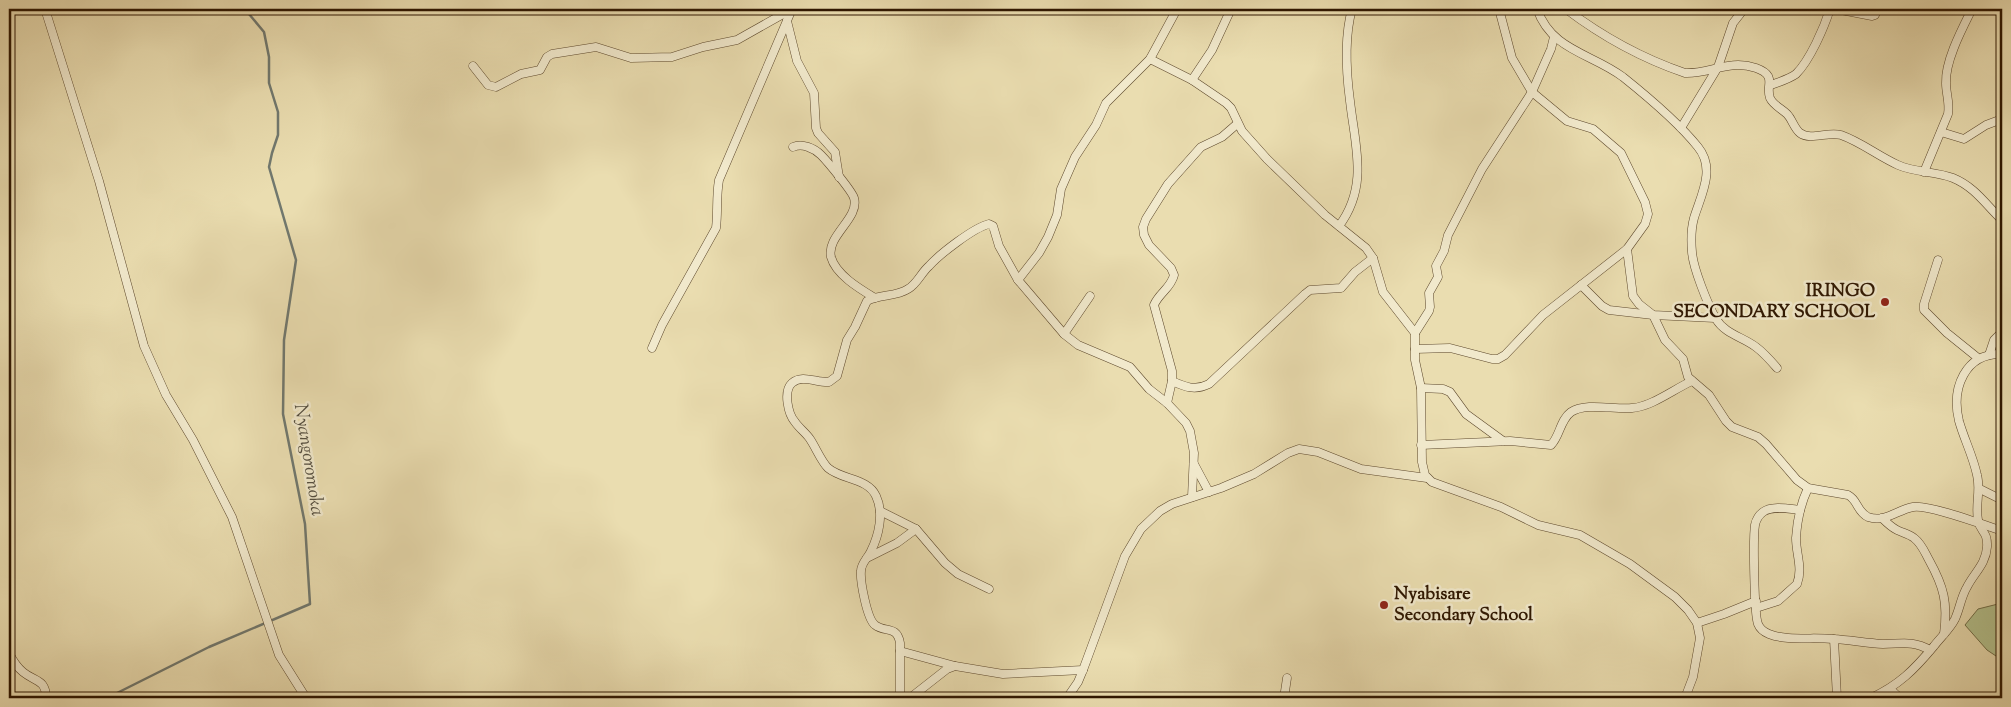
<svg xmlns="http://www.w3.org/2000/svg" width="2011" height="707" font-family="'Sorts Mill Goudy',serif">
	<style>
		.green { fill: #b4c28d; stroke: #716c46 }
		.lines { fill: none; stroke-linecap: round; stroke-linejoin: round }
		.stream { stroke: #71786e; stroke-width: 2.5 }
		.minor-casing { stroke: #5d482c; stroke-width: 9 }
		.minor { stroke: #f1e9cc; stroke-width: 8 }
		.poi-dot { fill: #8f2418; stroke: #f1e9cc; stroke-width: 2 }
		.labels { text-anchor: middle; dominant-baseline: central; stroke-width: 5; stroke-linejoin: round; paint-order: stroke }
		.poi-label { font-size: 18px; font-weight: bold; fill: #2e1600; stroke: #f1e9cc; text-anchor: end }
		.water-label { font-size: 19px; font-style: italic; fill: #554f40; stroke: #f1e9cc }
	</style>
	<rect width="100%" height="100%" fill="#eaddb0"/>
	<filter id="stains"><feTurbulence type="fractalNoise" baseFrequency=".004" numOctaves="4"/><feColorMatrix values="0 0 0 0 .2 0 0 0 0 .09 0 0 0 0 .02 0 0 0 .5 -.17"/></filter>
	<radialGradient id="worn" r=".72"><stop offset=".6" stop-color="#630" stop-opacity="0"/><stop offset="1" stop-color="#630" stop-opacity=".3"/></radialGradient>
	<path class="green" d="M2002,603V660L1987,650L1965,625L1978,609Z"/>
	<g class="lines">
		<path class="stream" d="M111,696L209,647L310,604L305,524L283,414L284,340L296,260L269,167L272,153L278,135V112L269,83V57L264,32L249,14L230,9"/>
		<defs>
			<g id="minor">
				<path d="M45,9L99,181L144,346L166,395L193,440L232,517L279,655L306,698"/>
				<path d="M1537,9C1552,51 1591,53 1623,77C1648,97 1678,122 1698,147C1716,169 1701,195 1694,218C1691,229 1691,241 1692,252C1693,268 1708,305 1716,319C1725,334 1743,337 1756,347C1764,353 1771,361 1777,368"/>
				<path d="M1566,9C1603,37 1641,58 1685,73C1710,74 1729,59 1756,68C1778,76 1765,85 1770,98C1773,105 1782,109 1787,114C1792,119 1794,128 1800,133C1811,141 1828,131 1841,135C1861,142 1878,156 1898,165C1916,173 1935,171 1953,178C1975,187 1986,205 2002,220"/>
				<path d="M1836,9L1872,16L1875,15L1877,9"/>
				<path d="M787,21L797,61L814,93L816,128L818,133L835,152L839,177"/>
				<path d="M1150,59L1192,80L1226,103L1231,108L1242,131L1267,159L1325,215L1366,248L1373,258L1383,292L1415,333V360L1421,388L1422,462L1425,475L1432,482L1501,507L1538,525L1580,535L1630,564L1675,597L1688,610L1697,623L1700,638L1693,677L1685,698"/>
				<path d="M473,66L488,85L496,87L521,74L540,70L547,57L552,54L596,47L631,58L672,57L703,47L737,40L792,9"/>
				<path d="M1192,80L1212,50L1231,9"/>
				<path d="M1771,85C1779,82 1789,79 1796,74C1810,60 1824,28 1830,9"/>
				<path d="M1681,128L1718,67L1733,23L1744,9"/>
				<path d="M1941,132L1964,139L1986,125L2002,119"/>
				<path d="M793,147C802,143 814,148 821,155C827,161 852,191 854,198C860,218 826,236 831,257C836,275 860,289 875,298"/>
				<path d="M1924,172L1948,114C1950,103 1946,94 1946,83C1945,61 1962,29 1972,9"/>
				<path d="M1339,226C1369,186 1355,146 1350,101C1346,71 1344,38 1352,9"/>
				<path d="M1627,249L1633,296L1639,304L1653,315L1665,340L1683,359L1688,377L1709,395L1726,421L1732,427L1758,437L1766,444L1797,480L1808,488L1848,495C1858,500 1857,512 1868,517C1885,523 1897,510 1913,507C1928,504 1984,525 2002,531"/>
				<path d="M1938,260L1924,304V310L1947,333L1978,358"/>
				<path d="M1018,280L1039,253L1048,237L1057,215L1061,189L1075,157L1096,125L1106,103L1150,59L1177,9"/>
				<path d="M1581,285L1602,306L1609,310L1653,315L1715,318"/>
				<path d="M1415,333L1429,311L1430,307L1429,293L1438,277L1436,266L1444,251L1448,235L1482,169L1532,92L1551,49L1554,37"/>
				<path d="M1064,334L1090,296"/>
				<path d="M652,348L662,325L716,228C718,212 716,197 719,180L792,9"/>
				<path d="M1415,349L1450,348L1492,359H1498L1505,355L1543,315L1627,249L1645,224L1648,214L1645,202L1621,153L1593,129L1567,121L1532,92L1512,58L1499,9"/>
				<path d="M1989,355L1994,340L2002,332"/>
				<path d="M1172,381C1185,387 1195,391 1209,384L1305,294L1310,290L1341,288L1355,272L1373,258"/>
				<path d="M1421,388L1443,389L1450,392L1466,414L1503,441"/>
				<path d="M1167,403L1172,381V371L1154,305C1159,293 1171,288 1174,275L1171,268L1149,245L1144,235L1143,227L1146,219L1168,184L1201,147L1222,137L1237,124"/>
				<path d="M1421,445L1510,441L1551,445C1560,436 1560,420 1571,412C1586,402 1615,410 1632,408C1651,407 1674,389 1692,381"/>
				<path d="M1194,464L1209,492"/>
				<path d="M1980,489L2002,500"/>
				<path d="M1800,510C1790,509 1772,505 1763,512C1759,515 1756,520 1755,525C1753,537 1754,614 1758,624C1760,629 1764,632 1769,634C1786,641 1814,637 1833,639C1850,640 1866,643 1883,644C1902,644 1912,640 1930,650"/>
				<path d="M880,511L916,529L945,563L958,574L989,589"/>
				<path d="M1882,518C1887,523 1891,527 1897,530C1903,533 1909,534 1914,538C1922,544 1925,553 1929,560C1944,587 1948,603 1944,634"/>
				<path d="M867,558L897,543L916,529"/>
				<path d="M1756,608L1778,601L1797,584C1803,568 1796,554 1796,538C1797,521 1801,503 1808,488"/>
				<path d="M1697,623L1724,614L1756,601"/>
				<path d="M1834,639L1837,698"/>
				<path d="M900,651L955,666"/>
				<path d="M9,653C12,659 18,668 23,672C35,682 46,679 46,698"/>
				<path d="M1890,689L1900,698"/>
				<path d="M900,698V643C897,625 885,633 875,625C867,619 860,581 861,571C861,563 868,558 871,551C879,535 884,513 876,496C868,478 842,480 828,468C821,461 816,448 810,439C806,433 799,428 795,422C788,414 783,391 792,383C802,374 817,383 829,382L837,376L847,340L855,327L867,301C880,294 896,297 908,289C917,284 921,273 929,266C940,254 973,228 989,224L993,226L999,246L1018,280L1064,334L1078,345L1130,367L1149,389L1167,403L1186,423L1190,431L1194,453L1192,497"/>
				<path d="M910,698L947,669L955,666L1003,674L1083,670"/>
				<path d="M1067,698L1078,682L1083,670L1125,556L1141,529L1160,511L1172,504L1221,488L1254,474L1288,453L1299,449L1318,452L1361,469L1427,478"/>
				<path d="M1284,698L1287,678"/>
				<path d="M1871,698C1899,685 1914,670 1934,646C1941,637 1950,629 1955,619C1960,608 1961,597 1967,587C1974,573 1986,564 1987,547C1988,531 1980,532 1978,520C1975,505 1981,490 1977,475C1973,456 1964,439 1959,421C1951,388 1965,353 2002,354"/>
			</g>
		</defs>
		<use href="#minor" class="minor-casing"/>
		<use href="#minor" class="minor"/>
	</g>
	<g class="poi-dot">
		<circle cx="1885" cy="302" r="5"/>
		<circle cx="1384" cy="605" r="5"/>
	</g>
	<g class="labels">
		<g class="poi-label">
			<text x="1875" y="292">IRINGO<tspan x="1875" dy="21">SECONDARY SCHOOL</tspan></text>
			<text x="1394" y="595" text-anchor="start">Nyabisare<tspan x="1394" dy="21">Secondary School</tspan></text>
		</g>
		<g class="water-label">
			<text transform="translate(308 460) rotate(81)">Nyangoromoka</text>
		</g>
	</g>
	<rect width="2011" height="707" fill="none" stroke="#eaddb0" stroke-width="30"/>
	<rect x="10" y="10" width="1991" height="687" fill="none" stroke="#2e1600" stroke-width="2.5"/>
	<rect x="15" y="15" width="1981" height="677" fill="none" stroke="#2e1600"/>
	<rect width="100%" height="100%" filter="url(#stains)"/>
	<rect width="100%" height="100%" fill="url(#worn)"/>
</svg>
